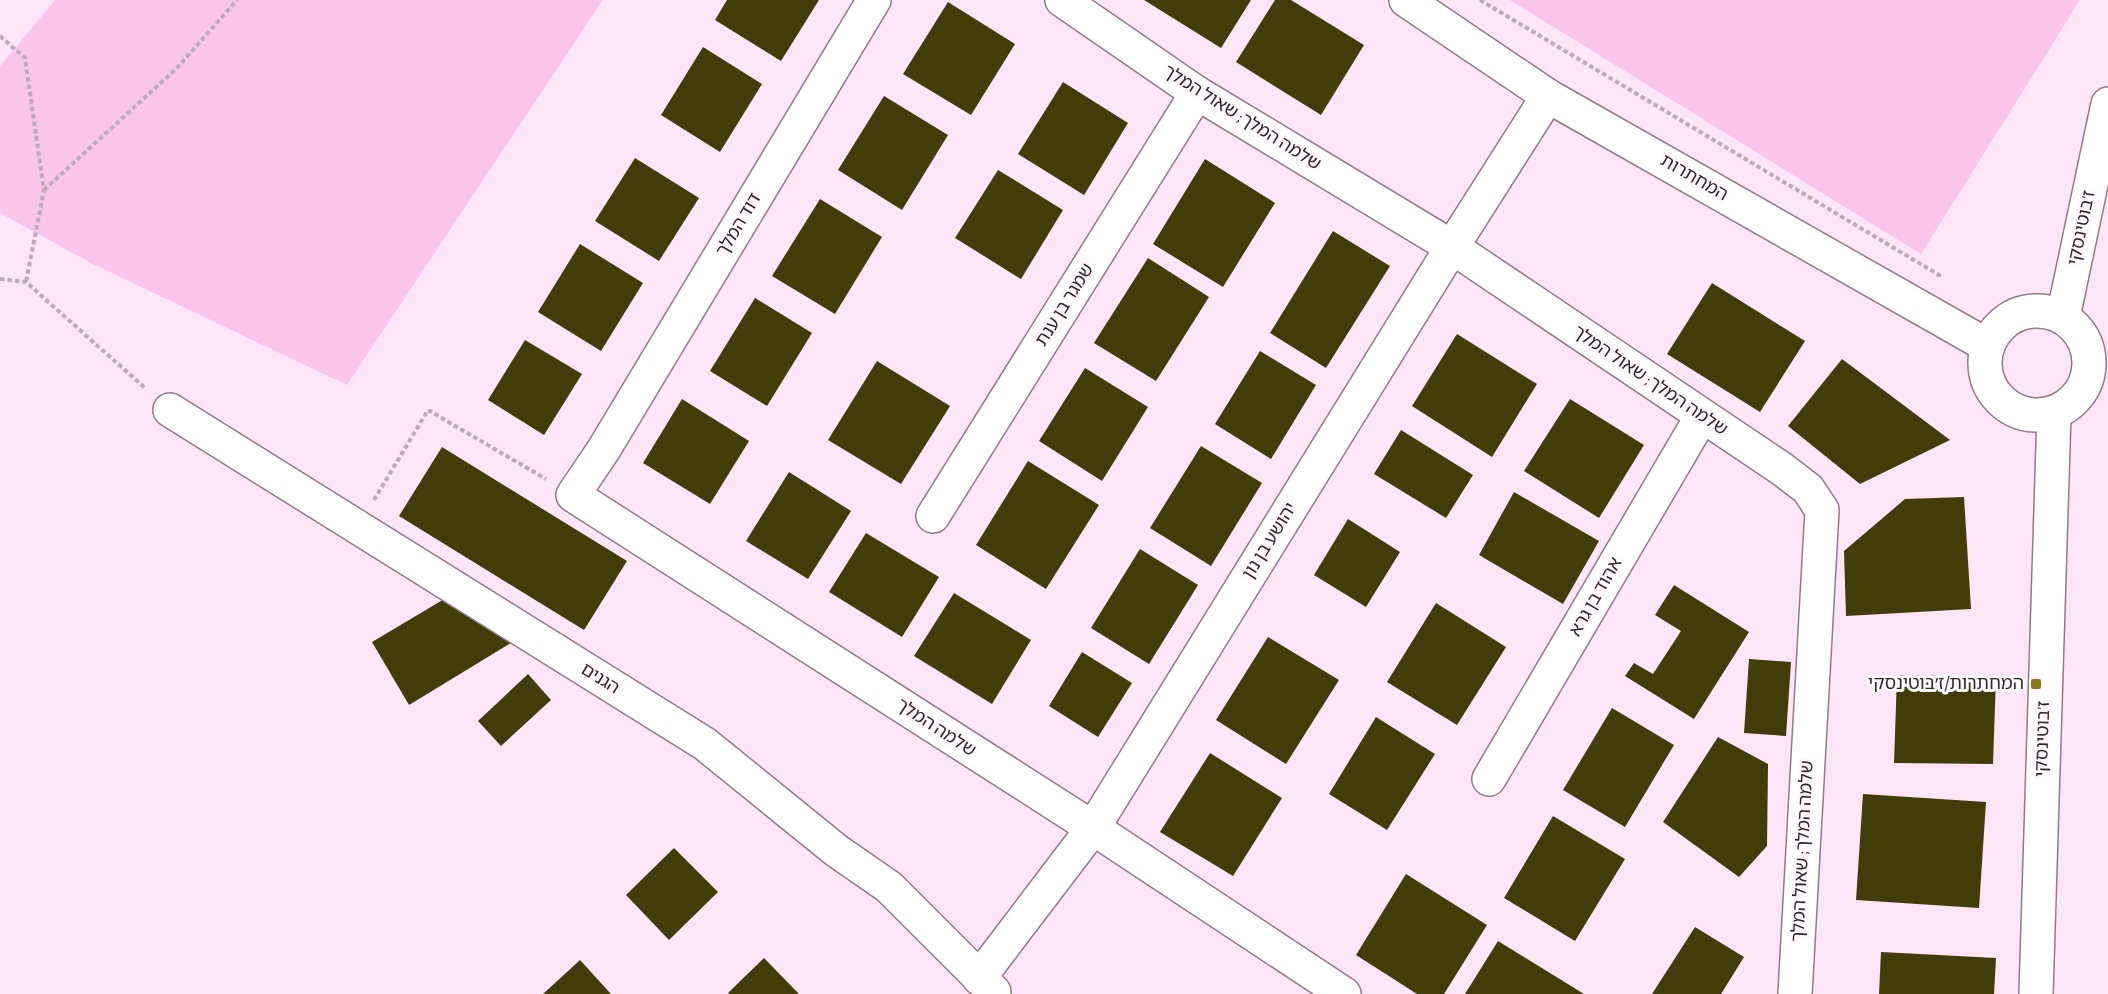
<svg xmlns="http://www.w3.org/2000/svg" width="2108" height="994" font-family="'Alegreya Sans','Noto Sans Hebrew',sans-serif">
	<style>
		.green { fill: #f9c5eb }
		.building { fill: #423c09 }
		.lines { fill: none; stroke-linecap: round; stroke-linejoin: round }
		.minor-casing { stroke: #907b8a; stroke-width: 36 }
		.tertiary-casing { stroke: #907b8a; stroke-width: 36 }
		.path { stroke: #bdaab8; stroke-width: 4; stroke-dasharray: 4.5 3; stroke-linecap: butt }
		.minor { stroke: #fff; stroke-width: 33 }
		.tertiary { stroke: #fff; stroke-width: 33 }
		.poi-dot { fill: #84791d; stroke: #fef9fd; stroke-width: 2 }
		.labels { text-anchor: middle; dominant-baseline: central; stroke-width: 6; stroke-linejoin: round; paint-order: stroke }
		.street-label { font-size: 18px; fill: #2e262c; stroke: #fef9fd }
		.poi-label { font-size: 18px; fill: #2e262c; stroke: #fef9fd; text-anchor: end }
	</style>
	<rect width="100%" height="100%" fill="#fee5f7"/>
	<g class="green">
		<path d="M55,0H603L347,385L91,263L0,213V66Z"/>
		<path d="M1510,0H2080L1921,254Z"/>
	</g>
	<g class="building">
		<path d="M727,0H819L781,61L715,20Z"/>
		<path d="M1144,0H1251L1221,48Z"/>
		<path d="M1275,0H1291L1364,45L1321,115L1236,62Z"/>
		<path d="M948,2L1015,44L971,115L903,74Z"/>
		<path d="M703,47L762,84L720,152L661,115Z"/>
		<path d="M1063,82L1128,123L1084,195L1018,154Z"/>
		<path d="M884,96L948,135L902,210L838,170Z"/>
		<path d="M635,158L699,198L659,261L595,221Z"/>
		<path d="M1205,159L1275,203L1223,287L1153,244Z"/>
		<path d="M998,170L1063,210L1021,279L955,238Z"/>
		<path d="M820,199L882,237L835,314L772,276Z"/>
		<path d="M1333,231L1390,266L1326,368L1270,333Z"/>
		<path d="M580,244L643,283L601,351L538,312Z"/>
		<path d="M1148,258L1209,297L1156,381L1094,343Z"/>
		<path d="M1712,283L1805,341L1760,412L1667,354Z"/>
		<path d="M755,298L812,333L767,406L710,371Z"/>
		<path d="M1457,334L1537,384L1492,457L1412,406Z"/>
		<path d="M525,340L582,374L544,435L488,400Z"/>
		<path d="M1260,351L1316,385L1271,459L1215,424Z"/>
		<path d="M1842,359L1950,440L1860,484L1788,426Z"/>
		<path d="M877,361L950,406L901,484L828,440Z"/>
		<path d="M1085,368L1148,407L1102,481L1039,441Z"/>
		<path d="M682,399L749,441L710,504L643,463Z"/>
		<path d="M1570,399L1644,445L1599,518L1524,471Z"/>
		<path d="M1401,430L1473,475L1446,518L1374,474Z"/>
		<path d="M1201,446L1262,483L1211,566L1150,528Z"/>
		<path d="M442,447L627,561L584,630L399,516Z"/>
		<path d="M1028,461L1099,505L1046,589L976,545Z"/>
		<path d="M789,472L851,511L808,579L746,541Z"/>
		<path d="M1514,492L1599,541L1563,604L1479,555Z"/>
		<path d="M1964,497L1971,609L1846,616L1844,551L1905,499Z"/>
		<path d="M1348,519L1400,552L1366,607L1314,575Z"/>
		<path d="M866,533L939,577L902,637L829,592Z"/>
		<path d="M1140,549L1198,585L1149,664L1091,628Z"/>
		<path d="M1674,585L1749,632L1694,719L1625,676L1634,663L1653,674L1681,631L1655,615Z"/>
		<path d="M954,593L1031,640L992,704L914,656Z"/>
		<path d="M451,595L511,643L409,705L372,642Z"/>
		<path d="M1436,603L1506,647L1457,725L1387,682Z"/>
		<path d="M1268,637L1339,680L1286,764L1216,720Z"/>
		<path d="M1082,652L1132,683L1098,737L1049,706Z"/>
		<path d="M1749,659L1791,662L1786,736L1744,733Z"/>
		<path d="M528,674L551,700L501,746L478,721Z"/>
		<path d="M1897,675L1996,677L1993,764L1894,763Z"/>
		<path d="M1612,708L1674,745L1625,827L1563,790Z"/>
		<path d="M1376,717L1435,754L1387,830L1329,794Z"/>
		<path d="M1718,737L1768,764L1767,846L1739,877L1663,822Z"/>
		<path d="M1210,753L1282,798L1233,876L1160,832Z"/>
		<path d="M1863,794L1986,802L1979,908L1856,900Z"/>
		<path d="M1553,816L1625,859L1575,941L1504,898Z"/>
		<path d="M674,848L718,892L669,940L626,895Z"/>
		<path d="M1406,874L1487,925L1444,994H1417L1356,955Z"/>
		<path d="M1695,927L1744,957L1721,994H1652Z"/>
		<path d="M1498,941L1584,994H1465Z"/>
		<path d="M1881,952L1996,958L1994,994H1879Z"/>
		<path d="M764,958L799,994H730L728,993Z"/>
		<path d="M580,960L611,994H543Z"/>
	</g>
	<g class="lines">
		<defs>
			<g id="minor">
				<path d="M874,0L604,449L573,495L1093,828L1344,994"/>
				<path d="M1062,0L1197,93L1452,247L1782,469L1808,489L1822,510L1795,994"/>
				<path d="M1406,0L1548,96L1988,346"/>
				<path d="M170,410L705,744L837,851L889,887L994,992"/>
				<path d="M933,516L1197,93"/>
				<path d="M1489,779L1702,416"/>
				<path d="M979,978L1093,828L1452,247L1548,96"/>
			</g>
			<g id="tertiary">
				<circle cx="2037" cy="363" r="52"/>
				<path d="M2063,317L2108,104"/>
				<path d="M2036,994L2054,413"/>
			</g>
		</defs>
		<use href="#minor" class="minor-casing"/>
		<use href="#tertiary" class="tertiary-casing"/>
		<g class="path">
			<path d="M1480,0L1939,275V280"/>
			<path d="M0,36L25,58L44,190L26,282"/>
			<path d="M44,190L177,68L237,0"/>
			<path d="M0,279L26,282L145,388"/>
			<path d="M374,500L428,410L546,479"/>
		</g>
		<use href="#minor" class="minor"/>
		<use href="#tertiary" class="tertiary"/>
	</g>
	<rect class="poi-dot" x="2030" y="678" width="12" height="12" rx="3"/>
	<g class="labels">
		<g class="street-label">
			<text transform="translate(1242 118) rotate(32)">שלמה המלך; שאול המלך</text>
			<text transform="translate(1694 178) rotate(30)">המחתרות</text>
			<text transform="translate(739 225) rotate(-59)">דוד המלך</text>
			<text transform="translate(2082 228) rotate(-78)">ז'בוטינסקי</text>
			<text transform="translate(1065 305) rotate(-58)">שמגר בן ענת</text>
			<text transform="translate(1650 381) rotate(34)">שלמה המלך; שאול המלך</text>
			<text transform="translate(1270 541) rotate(-58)">יהושע בן נון</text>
			<text transform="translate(1596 597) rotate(-60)">אהוד בן גרא</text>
			<text transform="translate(600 679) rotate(32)">הגנים</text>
			<text transform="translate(936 728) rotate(33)">שלמה המלך</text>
			<text transform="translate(2043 739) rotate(-88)">ז'בוטינסקי</text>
			<text transform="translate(1803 851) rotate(-87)">שלמה המלך; שאול המלך</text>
		</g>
		<g class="poi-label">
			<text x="2024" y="684">המחתרות/ז׳בוטינסקי</text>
		</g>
	</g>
</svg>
